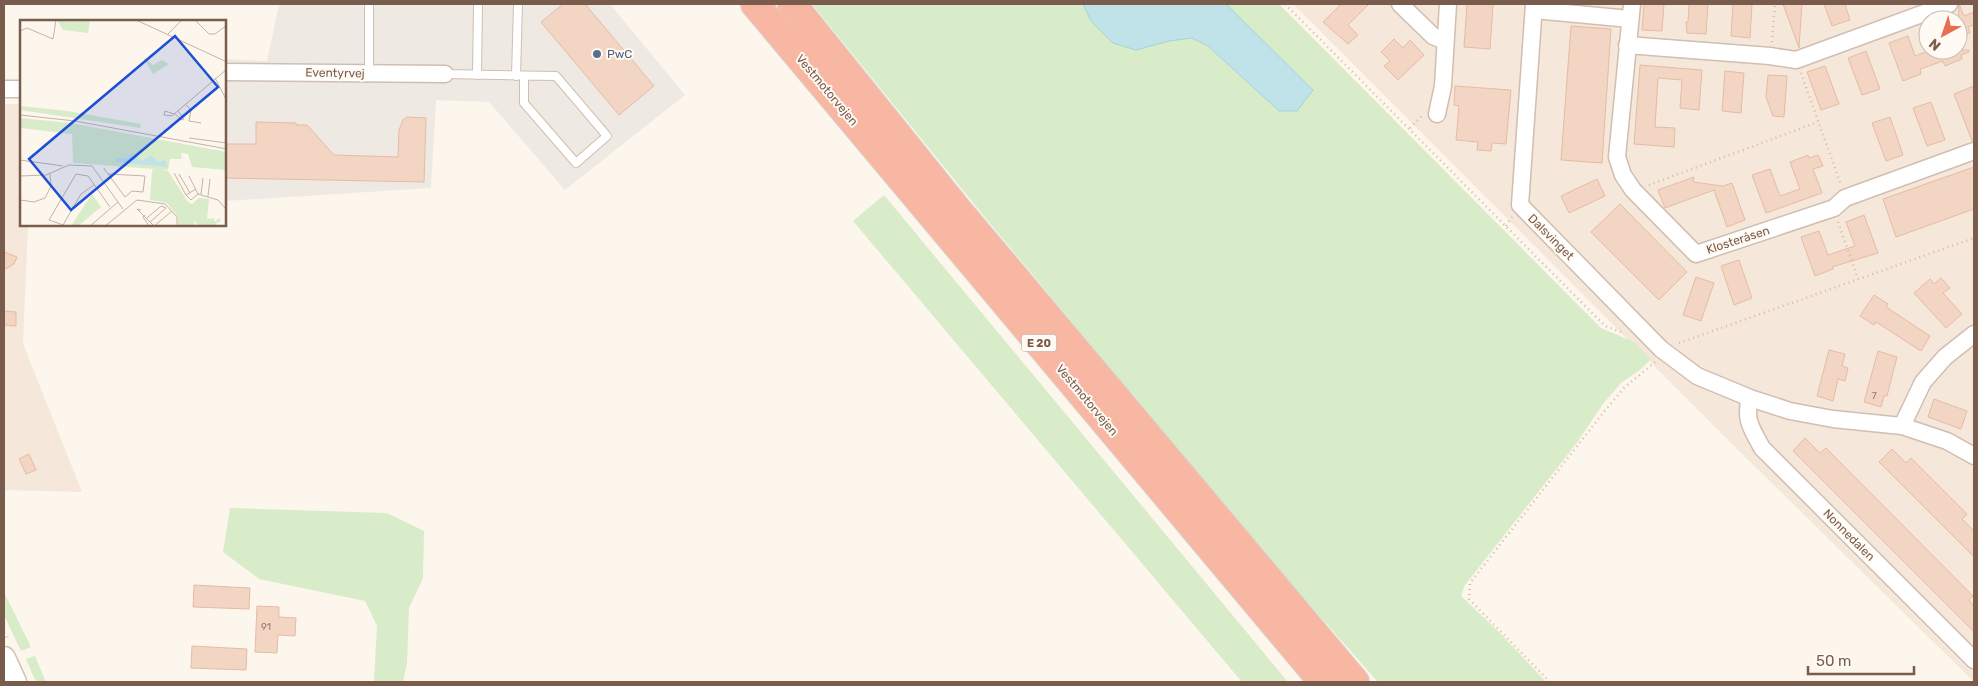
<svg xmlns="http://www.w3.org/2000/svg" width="1978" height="686" font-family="Rubik,sans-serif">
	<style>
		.residential { fill: #f5e8da; fill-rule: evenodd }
		.industrial { fill: #efe9e4 }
		.green { fill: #d8ecc9 }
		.water { fill: #bfe3e8; stroke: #a5d3da }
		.building { fill: #f3d5c3; stroke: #e6bba3 }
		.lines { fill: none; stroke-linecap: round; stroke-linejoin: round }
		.lane-casing { stroke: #d1beb0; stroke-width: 10 }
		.street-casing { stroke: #d1beb0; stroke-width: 19 }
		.secondary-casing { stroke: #d6c0b0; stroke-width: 25 }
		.highway-casing { stroke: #dad1cd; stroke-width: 30 }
		.path { stroke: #d9b8a5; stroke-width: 2.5; stroke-dasharray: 1 4; stroke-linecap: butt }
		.lane { stroke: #fff; stroke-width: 8 }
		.street { stroke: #fff; stroke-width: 16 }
		.secondary { stroke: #fff; stroke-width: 22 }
		.highway { stroke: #f7b7a3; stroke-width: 28 }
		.service-dot { fill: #5c6f8a; stroke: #fffaf3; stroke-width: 2 }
		.labels { text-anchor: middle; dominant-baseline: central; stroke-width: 4; stroke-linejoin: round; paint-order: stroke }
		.number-label { font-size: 10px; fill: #987a6a }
		.shield { fill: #fffaf3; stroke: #a28b7f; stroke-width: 1 }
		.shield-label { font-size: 11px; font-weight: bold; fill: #7a5c4d }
		.service-label { font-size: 12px; fill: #4e5e75; stroke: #fffaf3; text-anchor: start }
		.street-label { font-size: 12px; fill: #7a5c4d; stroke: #fffaf3 }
		.inset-road { fill: none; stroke: #c5b3a7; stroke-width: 1 }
		.view { fill: #1d4ed8; fill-opacity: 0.15; stroke: #1d4ed8; stroke-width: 2.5 }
		.inset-edge { fill: none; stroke: #7a5c4d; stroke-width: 2.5 }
	</style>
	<rect width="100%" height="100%" fill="#fdf6ec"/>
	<g class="residential">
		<path d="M1293,4H1974V682L1728,440ZM1928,20H1958V50H1928Z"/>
		<path d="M4,104H21V225H28L23,344L82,492L4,490Z"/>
	</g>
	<path class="industrial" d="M279,4H610L685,95L565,190L489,102L436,100L431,188L225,201V59L267,61Z"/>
	<g class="green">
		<path d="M812,4H1279L1593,320L1601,328L1634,342L1651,359L1640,370L1621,383L1603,404L1576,444L1465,585L1461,596L1500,633L1546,682H1378L1248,535L983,215Z"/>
		<path d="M884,195L1288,682H1242L853,221Z"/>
		<path d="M230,508L387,513L424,531L423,578L409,608L407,664L403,682H374L377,626L365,601L259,579L223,552Z"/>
		<path d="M4,592L31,647L21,651L4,615Z"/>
		<path d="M35,656L46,682H36L26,659Z"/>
	</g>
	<path class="water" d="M1083,4H1226L1313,90L1297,111H1279L1208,46L1192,38L1169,41L1136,50L1113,43L1091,21Z"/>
	<g class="building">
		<path d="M563,4H585L654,86L619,115L541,22Z"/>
		<path d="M1341,4H1369L1348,25L1358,35L1348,44L1323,22Z"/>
		<path d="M1467,4H1493L1490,49L1464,47Z"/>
		<path d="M1644,4H1664L1662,31L1642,30Z"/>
		<path d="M1689,4H1708L1706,34L1687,33L1686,22H1688Z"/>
		<path d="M1733,4H1752L1750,38L1731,36Z"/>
		<path d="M1783,4H1802L1799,48Z"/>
		<path d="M1824,4H1845L1850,20L1832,26Z"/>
		<path d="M1959,4L1964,16L1974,12V25L1968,27L1970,33L1958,37Z"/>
		<path d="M1571,26L1611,29L1602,163L1561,160Z"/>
		<path d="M1908,36L1915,56L1931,50H1969V52L1961,55L1962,59L1945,66L1943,61L1920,69L1921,74L1903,81L1889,43Z"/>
		<path d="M1394,39L1403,48L1410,40L1424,55L1398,80L1384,66L1390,61L1381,52Z"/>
		<path d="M1866,51L1880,89L1862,95L1848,58Z"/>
		<path d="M1640,65L1702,70L1699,110L1680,108L1682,80L1658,78L1655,127L1675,128L1674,147L1634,144Z"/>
		<path d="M1825,66L1839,104L1821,110L1807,72Z"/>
		<path d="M1725,71L1744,73L1741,113L1722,111Z"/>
		<path d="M1768,75L1787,76L1784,117L1773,116L1766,97Z"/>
		<path d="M1455,86L1511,90L1506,144L1492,143L1491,151L1477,150L1478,142L1456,140L1459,106L1454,105Z"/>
		<path d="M1974,86V141H1972L1954,94Z"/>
		<path d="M1931,102L1945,140L1927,146L1913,108Z"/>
		<path d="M407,117L426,118L424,182L225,178V144H256V122L296,123V125H307L334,155L398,157L399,130L403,120Z"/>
		<path d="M1890,117L1903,155L1886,161L1872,123Z"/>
		<path d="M1808,155L1809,158L1818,155L1823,166L1813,169L1822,193L1766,213L1752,175L1770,169L1780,196L1800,189L1790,162Z"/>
		<path d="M1974,167V209L1896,237L1883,199Z"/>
		<path d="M1694,177L1693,182L1723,186L1732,183L1745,220L1727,227L1714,190L1665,208L1658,190Z"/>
		<path d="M1597,179L1605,196L1569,213L1561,196Z"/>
		<path d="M1620,204L1687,272L1659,300L1591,232Z"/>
		<path d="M1864,215L1878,253L1832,267L1833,269L1815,276L1801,237L1819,231L1828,255L1855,246L1846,222Z"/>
		<path d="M4,252L17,257L14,264L4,270Z"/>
		<path d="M1739,260L1752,298L1734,305L1721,266Z"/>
		<path d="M1696,277L1714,283L1701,321L1683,315Z"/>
		<path d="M1941,278L1950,288L1943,293L1962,314L1946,328L1914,293L1930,279L1934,284Z"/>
		<path d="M1874,295L1888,304L1886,307L1930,336L1921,351L1876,322L1874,325L1860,316Z"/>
		<path d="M4,311L16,312V326L4,325Z"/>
		<path d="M1829,350L1845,354L1842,366L1848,368L1845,381L1838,379L1833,401L1817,396Z"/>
		<path d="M1878,351L1897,357L1887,396H1884L1881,407L1864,402Z"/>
		<path d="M1934,399L1967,411L1961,429L1928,417Z"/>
		<path d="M1805,438L1820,453L1826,448L1973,596L1969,600L1974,606V632L1793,451Z"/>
		<path d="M1892,449L1906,463L1911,458L1967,514L1962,519L1974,531V557L1879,462Z"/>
		<path d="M29,454L36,470L26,474L19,459Z"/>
		<path d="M194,585L250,588L249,609L193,607Z"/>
		<path d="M257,606L279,607V617L296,618L295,636L278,635L277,653L255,652Z"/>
		<path d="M192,646L247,649L246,670L191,668Z"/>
	</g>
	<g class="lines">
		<defs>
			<g id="lane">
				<path d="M369,74V4"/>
				<path d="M445,74L556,76L607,136L576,163L524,103V76"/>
				<path d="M477,75L478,4"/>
				<path d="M516,76L518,4"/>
			</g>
			<g id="street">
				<path d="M1400,4L1433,36L1445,41"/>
				<path d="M1534,4L1520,205L1661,349L1697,376L1750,398L1790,411L1833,419L1902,426L1947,441L1974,456"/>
				<path d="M1632,4L1617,157L1623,175L1633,190L1696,254L1834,208L1845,198L1974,151"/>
				<path d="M1534,10L1630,19"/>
				<path d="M1627,45L1770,56L1796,60L1949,4"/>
				<path d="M225,72L445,74"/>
				<path d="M4,89H21"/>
				<path d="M1437,114L1443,86L1448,4"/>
				<path d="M1750,398C1744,420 1752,429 1762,448L1974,660"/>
				<path d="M1902,426L1923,382L1945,357L1974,334"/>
			</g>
			<path id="secondary" d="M4,658L15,682"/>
			<g id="highway">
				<path d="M755,4L1323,682"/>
				<path d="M792,4L956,208L1355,682"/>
			</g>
		</defs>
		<use href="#lane" class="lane-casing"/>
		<use href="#street" class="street-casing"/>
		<use href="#secondary" class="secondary-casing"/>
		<use href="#highway" class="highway-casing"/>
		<g class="path">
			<path d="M1285,4L1605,326L1624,333"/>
			<path d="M1772,42L1775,4"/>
			<path d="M1801,73L1841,185"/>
			<path d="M1410,128L1423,115"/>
			<path d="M1649,185L1818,122"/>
			<path d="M1838,222L1858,279"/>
			<path d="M1506,226L1512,217"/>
			<path d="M1679,343L1974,238"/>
			<path d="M4,632L8,640"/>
			<path d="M1550,682L1469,599L1470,583L1603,413L1624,388L1655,362"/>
		</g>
		<use href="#lane" class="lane"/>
		<use href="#street" class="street"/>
		<use href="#secondary" class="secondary"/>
		<use href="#highway" class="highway"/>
	</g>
	<circle class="service-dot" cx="597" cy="54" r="5"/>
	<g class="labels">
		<g class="number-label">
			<text x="1874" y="396">7</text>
			<text x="266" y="627">91</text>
		</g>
		<rect class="shield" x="1021.5" y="334.5" width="35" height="17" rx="4"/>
		<g class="shield-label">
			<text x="1039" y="343">E 20</text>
		</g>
		<g class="service-label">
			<text x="607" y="54">PwC</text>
		</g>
		<g class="street-label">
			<text transform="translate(335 73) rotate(1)">Eventyrvej</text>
			<text transform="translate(827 90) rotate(50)">Vestmotorvejen</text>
			<text transform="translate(1551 237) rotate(45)">Dalsvinget</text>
			<text transform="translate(1738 240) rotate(-18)">Klosteråsen</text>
			<text transform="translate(1087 400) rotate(50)">Vestmotorvejen</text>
			<text transform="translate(1849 535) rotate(45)">Nonnedalen</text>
		</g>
	</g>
	<g transform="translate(20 20)">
		<rect width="206" height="206" fill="#fdf6ec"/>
		<path d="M37,0H70L68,13L43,10ZM123,37L133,45L142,40L149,44L133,54ZM0,86L48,91L121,104L120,108L0,90ZM0,98L51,103L206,132V150L172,147L168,134L161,133L162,139H150L148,150H142L148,151L168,182L172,184L179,178L189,179L187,199L194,198L195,202L199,198L201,201L196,203L198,206H177L175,200L174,206H158V197L147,183L130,180L132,150L135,149L53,143L52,114L0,108ZM72,174L81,187L58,206H51Z" fill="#d8ecc9"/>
		<path d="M113,133L122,141L131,135L138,142L145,140L148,147L95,142L96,138H107Z" fill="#bfe3e8"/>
		<path class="inset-road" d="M116,0L207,42M175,0L189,14H195L207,5M0,11L7,8L33,19L36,0M147,15L162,0M195,58L207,81M166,85L171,90L169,101L181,103M154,94L145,91L144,95L152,96L154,94L160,89L179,73L207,49M155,94L162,100L164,99L158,91M0,95L55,101L207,129M169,118L207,123M0,140L43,146M84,148L85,150L105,177L112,171L123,172L125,156L88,154M154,153L166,175M159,154L170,173M0,156L26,155L49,145L72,146L103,189M169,156L178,174L198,180L207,190M176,169L166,175L171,180L178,174M181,174L183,158M188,176L190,159M0,180L14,182L25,178L31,166L30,154M121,190L117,189L134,206M125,195L123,197L130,207M127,198L141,186L146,188L130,202M43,205L61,174L74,165M49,207L29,200L56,154L68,156L90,187M69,207L98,182M84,207L117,180L145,184L157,197V207M133,207L152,191"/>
		<path class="view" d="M155,16L198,67L51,190L9,139Z"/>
		<rect width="206" height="206" class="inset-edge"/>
	</g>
	<rect width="1978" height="686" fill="none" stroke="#7a5c4d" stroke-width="10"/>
	<g transform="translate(1943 35) rotate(220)"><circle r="24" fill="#fffaf3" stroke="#cabbb1"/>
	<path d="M0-4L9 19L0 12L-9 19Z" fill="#e76f51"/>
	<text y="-8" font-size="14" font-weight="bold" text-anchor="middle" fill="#7a5c4d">N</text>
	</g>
	<path d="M1808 666v8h106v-8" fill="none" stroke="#7a5c4d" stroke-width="2.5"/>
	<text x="1816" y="666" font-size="15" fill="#7a5c4d" stroke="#fffaf3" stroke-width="4" paint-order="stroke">50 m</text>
</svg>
